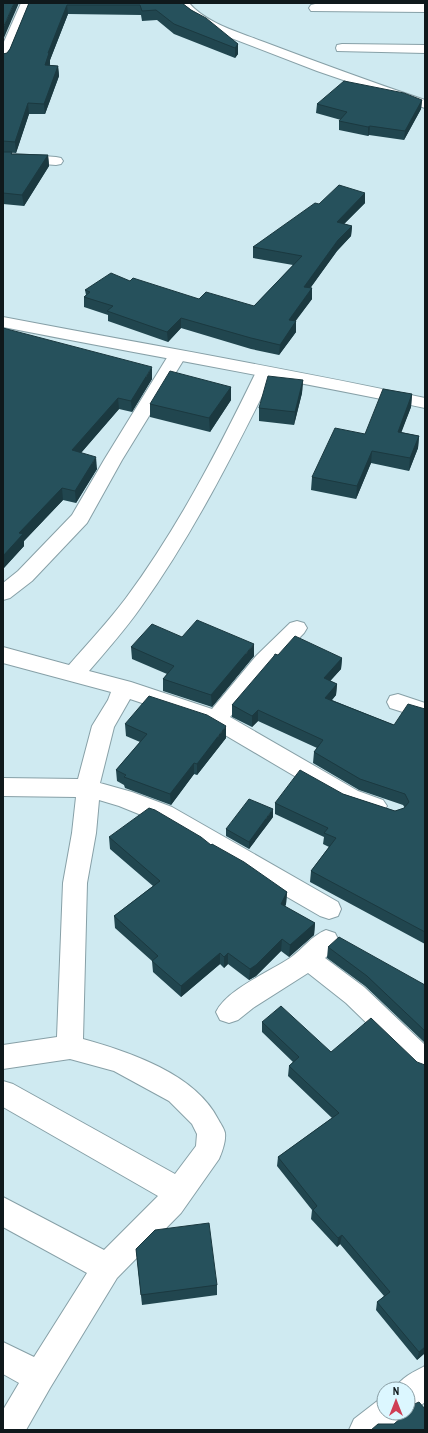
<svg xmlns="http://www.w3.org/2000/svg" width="428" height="1433" font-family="'Archivo Narrow',sans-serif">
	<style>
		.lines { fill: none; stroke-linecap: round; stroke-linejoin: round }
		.minor-casing { stroke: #87a0a7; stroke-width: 2 }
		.secondary-casing { stroke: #87a0a7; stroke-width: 2 }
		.minor { fill: #fff; fill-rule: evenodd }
		.secondary { fill: #fff; fill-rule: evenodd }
		.wall { fill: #21464f }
		.shaded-wall { fill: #1b3940 }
		.building { fill: #26515c; stroke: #1b3940 }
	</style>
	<rect width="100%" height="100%" fill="#cfeaf1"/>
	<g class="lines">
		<defs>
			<g id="minor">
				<path d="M21,3H33L10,59L8,62L3,63V44Z"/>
				<path d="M176,3H189C207,24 239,32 264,42C317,62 371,82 425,100V108L317,71L226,36L192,19L183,12Z"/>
				<path d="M315,4H425V12L311,11L309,8L311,5Z"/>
				<path d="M342,44L425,45V53L337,51L336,48L337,45Z"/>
				<path d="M3,153L56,157L61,158L63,161L61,164L56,165L3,161Z"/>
				<path d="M177,351L183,352L186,356L122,460L87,523L32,581L10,598L3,600V583L18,571L72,515L104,460L168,356L171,352Z"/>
				<path d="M265,367L271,368L274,372C234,453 193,534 141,607C125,630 107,650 89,671L131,682L212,709L256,656L290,623L297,621L304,623L307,628L304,633L272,666L230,717L358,791L383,800L387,806L383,812L375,815L342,804L208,725L130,699L114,727L100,783L132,792L172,807L338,902L341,909L338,916L329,919L320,916L156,821L119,806L99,800L96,833L87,883L83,1039C130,1052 195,1074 218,1119C220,1123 224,1128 225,1133C226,1141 222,1152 219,1159L181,1213L117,1278L50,1388L26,1430H3V1410L19,1383L3,1374V1342L34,1357L87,1273L3,1227V1197L104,1250L158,1196L3,1107V1081L13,1084L175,1174L196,1146L197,1134L192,1124L169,1101L114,1071L70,1059L3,1069V1045L57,1037L63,883L72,833L76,797L3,796V778L78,779L92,726L108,700L111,692L3,663V647L69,665C88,643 108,622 126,598C178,528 218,450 256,372L259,368Z"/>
				<path d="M398,694L425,703V719L390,708L387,702L390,696Z"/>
				<path d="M326,930L335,933L339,941L335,949L325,958L364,987L425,1045V1074L416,1071L346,1003L308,973L253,1008L238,1020L229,1023L220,1020L216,1012C226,990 269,972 290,958C303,949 311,936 326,930Z"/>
				<path d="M425,1366V1402L419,1407L408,1412V1389H395C400,1378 415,1371 425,1366Z"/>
				<path d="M384,1398V1413H403L398,1424L391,1430H349L354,1419L376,1402Z"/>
			</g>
			<path id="secondary" d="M3,317C144,344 285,368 425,398V408C285,379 144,355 3,327Z"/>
		</defs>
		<use href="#minor" class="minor-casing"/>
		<use href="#secondary" class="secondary-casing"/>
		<use href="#minor" class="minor"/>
		<use href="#secondary" class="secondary"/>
	</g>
	<g class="wall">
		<path d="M29,3H182L238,44V54L235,58L174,34L157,20L142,21L141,15L68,14L50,60V65L58,66L59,76L45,114H29L16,153L3,152V54L7,53L10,49Z"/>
		<path d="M422,100L421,109L404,140L369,135L368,136L339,130V121L341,120L316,113L317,104Z"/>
		<path d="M3,152H12V154L48,155L49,166L24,206L3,204Z"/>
		<path d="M365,193V203L344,224L352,226L351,236L337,251L310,288H312V299L295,321H296V332L279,355L251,349L181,328L168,342L108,321V315L84,307V297L86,295L85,290L130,281L199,299L254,306L293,265L253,258V247L319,204Z"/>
		<path d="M3,328L152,379L132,412L119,409L81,453L97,469L76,503L63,500L24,541V546L3,569Z"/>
		<path d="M303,380L302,393L294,425L259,421V408Z"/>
		<path d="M231,387V400L210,432L150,417V404Z"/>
		<path d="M412,394L411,407L401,432L419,436L418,448L409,471L371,463L356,499L311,490L312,477L365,434Z"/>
		<path d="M182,637L254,656L212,707L163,691V679L167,674L132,659L131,647Z"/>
		<path d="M278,655L342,658L341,669L330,681L337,684L336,695L332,700L394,725L425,709V944L310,882L311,871L329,847L323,844L324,837L275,814V803L343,794L395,811L405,808L403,805L359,790L313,763L314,752L317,748L258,721L252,727L232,717V705Z"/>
		<path d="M125,724L226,738L197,775L194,774L171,805L125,788L124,785L117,781L116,770L140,742L126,736Z"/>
		<path d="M273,817L249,849L226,836V829Z"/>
		<path d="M109,837L211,845L287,892L286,904L285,907L315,923L314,935L289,957L281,951L256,976L249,980L228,964L224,968L220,964L181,997L153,972L152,961L115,928L114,916L153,886L110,849Z"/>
		<path d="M328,947L425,985V1043L365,986L327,958Z"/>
		<path d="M262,1022L331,1052L417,1062L425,1353L417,1360L376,1310L377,1302L384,1296L340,1244L337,1247L311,1219L312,1210L277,1166L278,1157L332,1118L288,1076L289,1066L293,1062L262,1032Z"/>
		<path d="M136,1249L217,1285V1295L142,1305Z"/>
	</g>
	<g class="shaded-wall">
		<path d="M14,3H19L3,40V28Z"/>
		<path d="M67,5L68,14L50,60V63L46,76L45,65L48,53Z"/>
		<path d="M238,44V54L235,58V48Z"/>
		<path d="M58,66L59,76L45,114L44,104Z"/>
		<path d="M422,100L421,109L404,140L405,131Z"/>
		<path d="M28,103L29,114L16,153L15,142Z"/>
		<path d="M370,126L369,135L368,136V127Z"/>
		<path d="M48,155L49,166L24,206L22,195Z"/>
		<path d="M365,193V203L336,232L337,222Z"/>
		<path d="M352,226L351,236L337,251L304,297V287L338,240Z"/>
		<path d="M312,288V299L289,330V320Z"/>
		<path d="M181,318V328L168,342L167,332Z"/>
		<path d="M296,321V332L279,355L280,345Z"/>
		<path d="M152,367V379L132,412L131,401Z"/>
		<path d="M303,380L302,393L294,425L295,412Z"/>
		<path d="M231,387V400L210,432L209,418Z"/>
		<path d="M412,394L411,407L397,444L398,432Z"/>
		<path d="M118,398L119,409L73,462L72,450Z"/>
		<path d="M419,436L418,448L409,471L410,458Z"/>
		<path d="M372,451L371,463L356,499L357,486Z"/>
		<path d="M96,457L97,469L76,503L75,491Z"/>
		<path d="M62,488L63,500L24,541V546L3,569V556L19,533Z"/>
		<path d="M254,644V656L212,707L211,695Z"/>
		<path d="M342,658L341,669L323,689L324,678Z"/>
		<path d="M337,684L336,695L324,709L325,698Z"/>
		<path d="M258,710V721L252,727V716Z"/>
		<path d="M226,726V738L197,775V764Z"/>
		<path d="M194,763V774L171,805L170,794Z"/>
		<path d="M273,809V817L249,849V842Z"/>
		<path d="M287,892L286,904L280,916L281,904Z"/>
		<path d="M315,923L314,935L289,957L290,945Z"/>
		<path d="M282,939L281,951L256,976L249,980L250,969Z"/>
		<path d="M220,953V964L181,997V986Z"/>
		<path d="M228,953V964L224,968V957Z"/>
		<path d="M342,1235L340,1244L337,1247L338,1238Z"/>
		<path d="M425,1347V1353L417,1360L419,1352Z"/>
	</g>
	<g class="building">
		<path d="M3,3H14L3,28Z"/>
		<path d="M29,3H182L191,10L206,18L238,44L235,48L174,24L156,10L142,11L140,5H67L48,53H49L45,65L58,66L44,104L28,103L15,142L3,141V54L7,53L10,49Z"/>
		<path d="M344,81L404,93L422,100L405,131L370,126L368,127L339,121L347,112L317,104Z"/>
		<path d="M3,152H12L11,154L48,155L22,195L3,193Z"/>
		<path d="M339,185L365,193L337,222L352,226L338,240L304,287L312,288L289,320L296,321L280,345L251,338L181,318L167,332L107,311L113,306L84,297L90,292L85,290L111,273L130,281L133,278L199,299L206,292L254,306L302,256L253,247L315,203L319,204Z"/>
		<path d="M3,328L152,367L131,401L118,398L72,450L96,457L75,491L62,488L19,533L23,534L3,556Z"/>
		<path d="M170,371L231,387L209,418L150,404Z"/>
		<path d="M268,376L303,380L295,412L259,408Z"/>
		<path d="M383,389L412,394L398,432L419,436L410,458L372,451L357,486L312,477L335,428L365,434Z"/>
		<path d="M197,620L254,644L211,695L163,679L174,666L131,647L152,624L182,637Z"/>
		<path d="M295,636L342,658L324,678L337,684L325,698L394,725L408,704L425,709V932L311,871L336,838L324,833L328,828L275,803L300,770L343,794L395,811L404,808L409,802L405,794L360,779L314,752L323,740L258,710L252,716L232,705L274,656L275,654L278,655Z"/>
		<path d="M149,696L207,715L226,726L197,764L194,763L170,794L124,777L126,775L116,770L147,734L125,724Z"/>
		<path d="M249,799L273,809L249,842L226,829Z"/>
		<path d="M149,808L155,810L201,837L211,845L212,844L244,862L287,892L281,904L315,923L290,945L282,939L256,965L250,969L228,953L224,957L220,953L181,986L152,961L158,956L114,916L160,881L109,837Z"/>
		<path d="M339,937L425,985V1031L367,976L328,947Z"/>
		<path d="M281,1006L331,1052L371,1018L417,1062L425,1065V1347L419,1352L377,1302L390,1292L342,1235L338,1238L313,1210L317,1206L278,1157L339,1113L289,1066L299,1057L262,1022Z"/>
		<path d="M209,1223L217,1285L141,1295L136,1249L155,1230Z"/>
		<path d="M408,1400H409L410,1406L419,1402L425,1409V1430H371L378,1424H394L402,1417L404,1413H408Z"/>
	</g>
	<rect width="428" height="1433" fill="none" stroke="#0f191c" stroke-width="8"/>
	<g transform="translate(396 1401)"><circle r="19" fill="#dcf7ff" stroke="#8a9ea4"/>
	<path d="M0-3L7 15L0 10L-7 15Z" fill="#cf3e54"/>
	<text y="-6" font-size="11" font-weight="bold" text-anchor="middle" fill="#0f191c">N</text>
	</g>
</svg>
